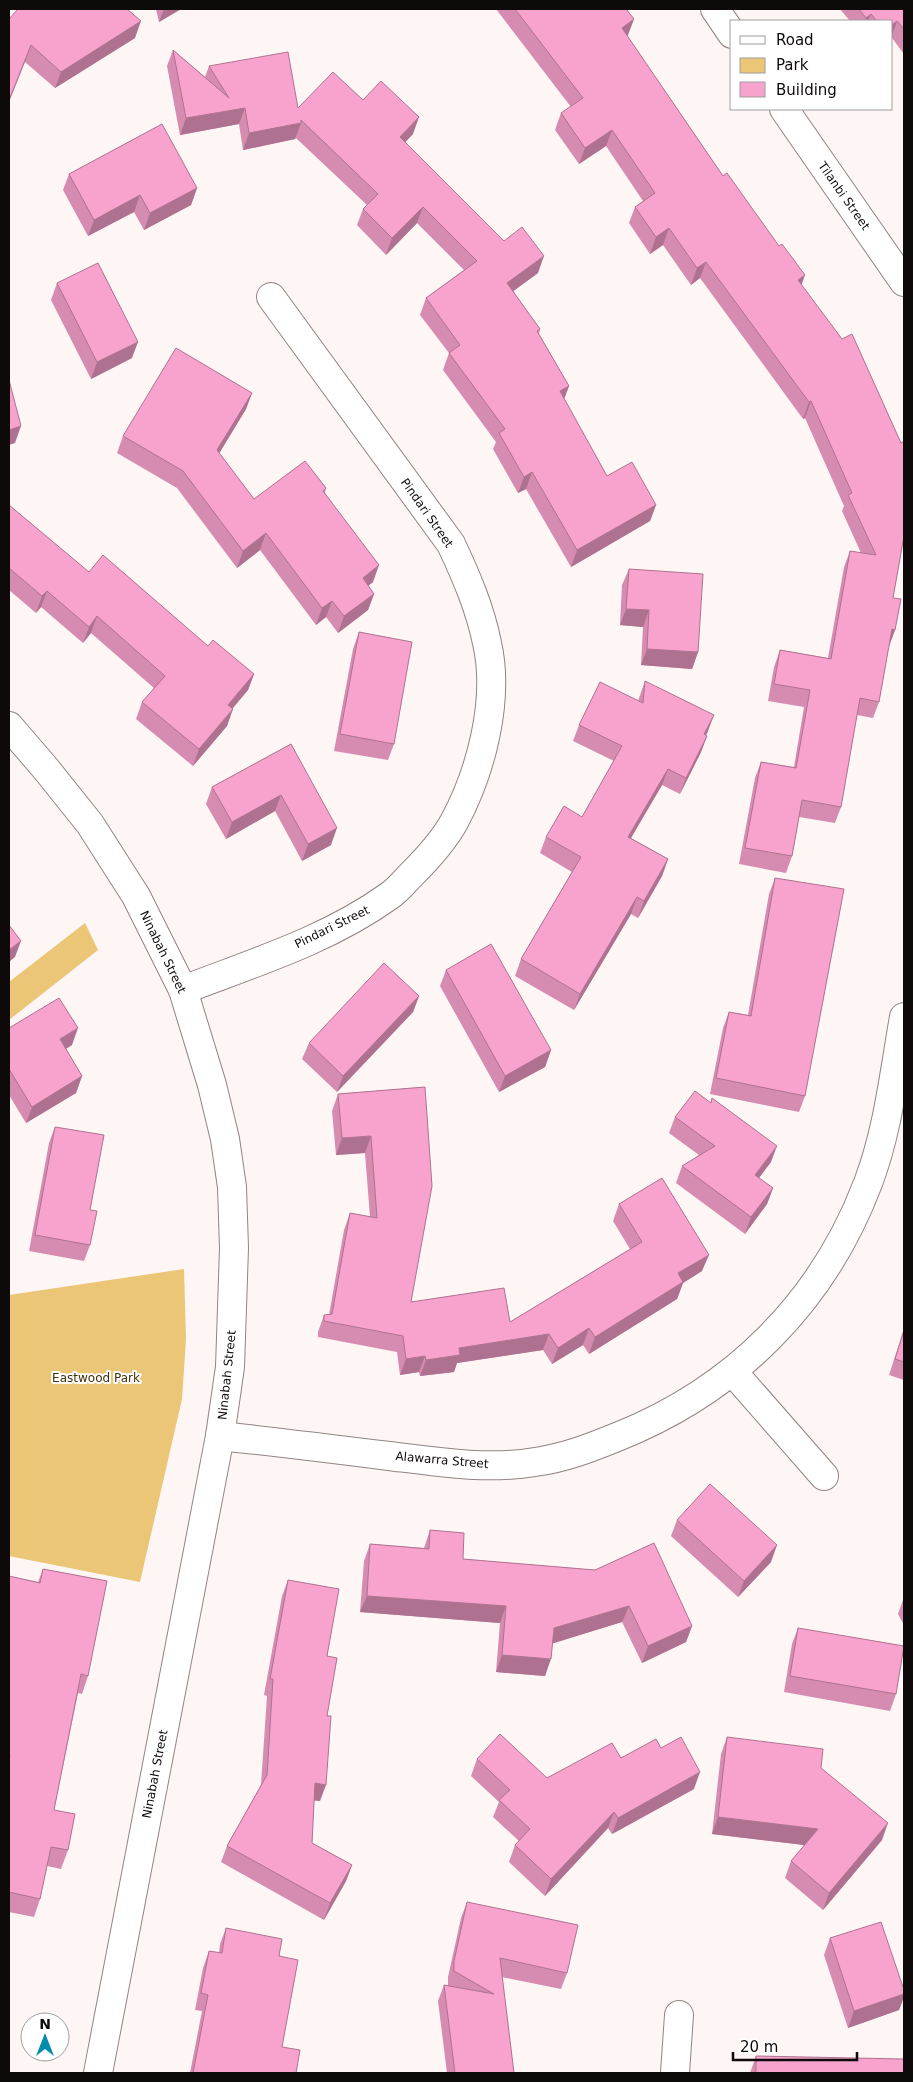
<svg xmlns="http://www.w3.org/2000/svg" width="913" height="2082" font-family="'DejaVu Sans',sans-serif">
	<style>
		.green { fill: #ebc677 }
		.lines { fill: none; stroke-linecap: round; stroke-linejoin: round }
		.minor-casing { stroke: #918483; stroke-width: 30 }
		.minor { stroke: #fff; stroke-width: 28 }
		.wall { fill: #d58cb0 }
		.shaded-wall { fill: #ae7290 }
		.building { fill: #f8a3cd; stroke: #ae7290 }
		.labels { text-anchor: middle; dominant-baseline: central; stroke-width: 4; stroke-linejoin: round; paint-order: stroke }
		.street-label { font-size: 12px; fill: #0f0a0a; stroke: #fff }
		.park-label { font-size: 12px; fill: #41310b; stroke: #fff }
	</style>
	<rect width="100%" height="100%" fill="#fef5f5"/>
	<g class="green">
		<path d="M85,923L98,950L9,1020V982Z"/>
		<path d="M184,1269L186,1339L182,1399L140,1582L9,1556V1295Z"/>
	</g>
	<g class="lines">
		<defs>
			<g id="minor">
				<path d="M715,9L732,34"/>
				<path d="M784,109L904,282"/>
				<path d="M9,726L46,769L90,824L136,896L183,990L212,1085L225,1139L232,1187L234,1248L230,1367L220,1436L98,2073"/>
				<path d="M183,990C253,963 328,940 389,896C397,891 404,882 411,875C427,859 443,842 454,822C481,772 500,700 487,643C480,608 466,576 451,544L271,297"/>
				<path d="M733,1372L824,1476"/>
				<path d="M220,1436C277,1442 333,1449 389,1456C437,1462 488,1470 535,1462C564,1458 590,1448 617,1437C735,1390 823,1302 868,1183C888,1131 894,1073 904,1017"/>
				<path d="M675,2073L679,2015"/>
			</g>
		</defs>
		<use href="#minor" class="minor-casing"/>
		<use href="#minor" class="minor"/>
	</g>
	<g class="wall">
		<path d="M156,9H181L159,22Z"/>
		<path d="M496,9H626L634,19L627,36L723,176L801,285L902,547L893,598L895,630L889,646H888L879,702L873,718L857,715L841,807L835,823L799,817L792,856L786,873L739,864L755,778L761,762L794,767L804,707L768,701L774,667L780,650L828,658L844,567L850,551L861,553L842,511L844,506L805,418L803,419L700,278L691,285L663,245L650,254L629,223L635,207L643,201L606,146L579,164L555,130L561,113L571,107Z"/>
		<path d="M840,9H904V54L892,38V21H850Z"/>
		<path d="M9,19L135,38L55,88L25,62Z"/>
		<path d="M173,50L205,77L209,66L298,108L363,100L413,134L405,142L504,241L538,273L513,291L540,329L539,334L569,386L564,399L607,476L656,505L650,521L571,567L526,489L518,493L493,449L496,442L443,370L449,353L420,315L426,298L464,270L417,223L386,255L357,225L363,209L367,205L296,138L295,139L243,150L239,124L180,135L167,66Z"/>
		<path d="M69,174L197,188L191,205L144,230L134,212L88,236L63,190Z"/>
		<path d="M57,283L132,358L91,379L51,300Z"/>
		<path d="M252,393L246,409L219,453L254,499L326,488L325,493L373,582L368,586L374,594L368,610L338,633L326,617L316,625L260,550L237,568L177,488L117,453L123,436Z"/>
		<path d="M9,505L89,572L208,646L254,674L248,690L232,709L227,726L193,766L136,719L142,702L154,688L91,633L83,643L41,607L36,613L9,590Z"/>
		<path d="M629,569L698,652L692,669L641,665L643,627L620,625L622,585Z"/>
		<path d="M359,632L394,744L388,760L334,751L353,649Z"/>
		<path d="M645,681L708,731L706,735L707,736L701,752L680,794L662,785L631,838L668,859L662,876L638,918L631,914L574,1010L515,976L521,959L572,872L540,853L546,837L582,817L614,761L573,741L579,725L638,701L639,698Z"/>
		<path d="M291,744L331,845L302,861L275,811L226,839L206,804L212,787Z"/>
		<path d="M775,878L805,1096L799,1112L710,1094L723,1028L729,1012L748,1015L769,894Z"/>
		<path d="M446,970L551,1050L545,1067L499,1092L440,986Z"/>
		<path d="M419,996L413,1012L337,1092L302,1059L309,1043Z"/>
		<path d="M9,1028L72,1045L66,1049L82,1076L76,1093L26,1123L9,1095Z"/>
		<path d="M425,1087L411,1302L510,1322L630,1249L613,1221L619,1204L702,1271L683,1283L677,1299L589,1354L583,1345L552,1364L543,1350L457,1363L454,1372L420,1376L419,1372L400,1375L397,1352L318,1337V1332L324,1315H329L344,1230L350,1213L370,1217L365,1153L336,1155L332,1111L338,1094Z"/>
		<path d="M712,1098L771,1162L759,1178L773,1188L767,1204L745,1234L676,1183L682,1166L699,1155L669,1133L675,1117L711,1102Z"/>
		<path d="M55,1127L90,1245L84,1261L29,1251L49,1143Z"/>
		<path d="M904,1329V1380L889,1375Z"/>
		<path d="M677,1520L771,1562L738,1597L671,1536Z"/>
		<path d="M430,1530L463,1559L595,1570L692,1626L686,1642L642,1663L622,1622L552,1643L545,1676L496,1672L500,1623L360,1612L364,1561L370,1544L424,1548Z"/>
		<path d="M43,1569L88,1676L82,1694L78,1693L54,1810L68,1850L61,1869L47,1866L40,1899L34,1917L9,1912V1576L38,1582Z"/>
		<path d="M288,1580L327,1656V1716L320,1801L314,1800L312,1843L352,1865L346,1881L324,1920L221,1862L227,1846L261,1785L267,1696L264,1695L282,1596Z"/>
		<path d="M904,1597V1625L898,1614Z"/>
		<path d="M798,1628L896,1694L890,1711L784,1692L792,1644Z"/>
		<path d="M727,1737L821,1768L882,1840L823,1910L785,1878L791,1861L805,1845L712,1834L721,1754Z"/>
		<path d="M661,1748L694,1789L612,1834L608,1828L545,1896L509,1862L515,1845L519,1841L493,1817L499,1802L471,1776L477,1759L547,1778Z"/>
		<path d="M467,1902L567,1973L561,1989L502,1977L514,2073H447L438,2001L444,1985L448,1986V1977L461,1918Z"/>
		<path d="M226,1928L279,1956L282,2047L296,2073H190L202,2011L195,2010L203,1968L209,1951L219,1953L220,1944Z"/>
		<path d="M830,1938L904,1990V1997L899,2010L848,2028L824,1955Z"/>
		<path d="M756,2056L904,2073H750Z"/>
	</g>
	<g class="shaded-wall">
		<path d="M164,9H181L159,22Z"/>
		<path d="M871,14L868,21H865L866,18Z"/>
		<path d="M634,19L628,35L616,45L622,28Z"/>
		<path d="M141,21L135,38L55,88L61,72Z"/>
		<path d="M897,21L892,36V25Z"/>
		<path d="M31,45L25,62L9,102V100Z"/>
		<path d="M245,108L239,124L180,135L186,118Z"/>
		<path d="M419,117L413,134L394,154L400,137Z"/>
		<path d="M301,123L295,139L243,150L249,133Z"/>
		<path d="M612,130L606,146L579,164L585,148Z"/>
		<path d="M197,188L191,205L144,230L150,213Z"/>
		<path d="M140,195L134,212L88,236L94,220Z"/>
		<path d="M423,207L417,223L386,255L392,238Z"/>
		<path d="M669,228L663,245L650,254L656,237Z"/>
		<path d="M544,256L538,273L501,300L507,283Z"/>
		<path d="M706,262L700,278L691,285L697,268Z"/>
		<path d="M805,275L799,292L798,280Z"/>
		<path d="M138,342L132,358L91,379L97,362Z"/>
		<path d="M569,386L563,402L560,391Z"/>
		<path d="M252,393L246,409L211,467L217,450Z"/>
		<path d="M811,401L805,418L803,419L809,402Z"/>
		<path d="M21,426L15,443L9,445V430Z"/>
		<path d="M532,472L526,489L518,493L524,477Z"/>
		<path d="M656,505L650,521L571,567L577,550Z"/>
		<path d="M266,533L260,550L237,568L243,551Z"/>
		<path d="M379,565L373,582L357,594L363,578Z"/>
		<path d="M47,591L41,607L36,613L42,596Z"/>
		<path d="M374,594L368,610L338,633L344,616Z"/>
		<path d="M332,601L326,617L316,625L322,608Z"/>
		<path d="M626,609L649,610L643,627L620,625Z"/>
		<path d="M97,616L91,633L83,643L89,627Z"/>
		<path d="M892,629L895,630L889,646H885Z"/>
		<path d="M647,649L698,652L692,669L641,665Z"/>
		<path d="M254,674L248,690L221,722L228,705Z"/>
		<path d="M233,709L227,726L193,766L199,749Z"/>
		<path d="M714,715L708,731L698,751L704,734Z"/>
		<path d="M707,736L701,752L680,794L686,778Z"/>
		<path d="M668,769L662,785L622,853L628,837Z"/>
		<path d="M281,795L275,811L226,839L232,822Z"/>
		<path d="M337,828L331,845L302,861L308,844Z"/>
		<path d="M668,859L662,876L638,918L644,901Z"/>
		<path d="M637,897L631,914L574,1010L580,994Z"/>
		<path d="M21,941L15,957L9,962V950Z"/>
		<path d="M419,996L413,1012L337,1092L343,1076Z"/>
		<path d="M78,1028L72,1045L54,1056L60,1039Z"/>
		<path d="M551,1050L545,1067L499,1092L505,1076Z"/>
		<path d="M82,1076L76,1093L26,1123L32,1107Z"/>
		<path d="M371,1136L365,1153L336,1155L342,1138Z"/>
		<path d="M777,1146L771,1162L749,1191L755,1175Z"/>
		<path d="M773,1188L767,1204L745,1234L751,1217Z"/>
		<path d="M709,1255L702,1271L683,1283L677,1299L589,1354L595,1337L678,1273Z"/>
		<path d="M589,1328L583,1345L552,1364L558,1348Z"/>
		<path d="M549,1334L543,1350L457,1363L454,1372L420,1376L426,1360L459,1348Z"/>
		<path d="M425,1356L419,1372L400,1375L406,1359Z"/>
		<path d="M777,1545L771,1562L738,1597L744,1581Z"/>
		<path d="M367,1596L506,1606L500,1623L360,1612Z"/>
		<path d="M629,1606L622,1622L548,1645L554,1628Z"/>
		<path d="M692,1626L686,1642L642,1663L648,1646Z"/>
		<path d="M502,1655L551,1659L545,1676L496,1672Z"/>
		<path d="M700,1772L694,1789L612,1834L618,1818Z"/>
		<path d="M315,1783L326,1785L320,1801L309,1800Z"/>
		<path d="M614,1812L608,1828L545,1896L551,1879Z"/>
		<path d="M718,1817L818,1829L812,1846L712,1834Z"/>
		<path d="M888,1823L882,1840L823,1910L829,1893Z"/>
		<path d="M352,1865L346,1881L324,1920L330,1903Z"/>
		<path d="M904,1994V1997L899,2010L848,2028L854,2011Z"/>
	</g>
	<g class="building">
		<path d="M18,9H127L141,21L61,72L31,45L9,100V19Z"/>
		<path d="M515,9H626L634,19L622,28L723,176L727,173L779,246L782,244L805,275L798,280L842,339L852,334L901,443L904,441V536L893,598L901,599L895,630L892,629L879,702L860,698L841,807L802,800L792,856L745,848L761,762L796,768L810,690L774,684L780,650L831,659L850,551L876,555L848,495L852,493L811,401L809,402L706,262L697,268L669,228L656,237L635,207L655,193L612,130L585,148L561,113L583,98Z"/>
		<path d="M859,9H904V29L897,21L892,25V21H877L871,14L866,18Z"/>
		<path d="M173,50L229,98L209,66L288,52L298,108L333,72L363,100L381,81L419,117L400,137L504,241L522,227L544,256L507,283L540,329L537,331L569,386L560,391L607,476L632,462L656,505L577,550L532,472L524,477L499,433L505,429L449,353L460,345L426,298L477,261L423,207L392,238L363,209L378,194L301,120V123L249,133L245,108L186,118Z"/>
		<path d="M162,124L197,188L150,213L140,195L94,220L69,174Z"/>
		<path d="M98,263L138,342L97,362L57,283Z"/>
		<path d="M176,348L252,393L217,450L254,499L305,461L326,488L323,491L379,565L363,578L374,594L344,616L332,601L322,608L266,533L243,551L183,471L123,436Z"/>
		<path d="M9,380L21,426L9,430Z"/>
		<path d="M9,505L89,572L103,555L208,646L213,640L254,674L228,705L233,709L199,749L142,702L165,676L97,616L89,627L47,591L42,596L9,568Z"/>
		<path d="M629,569L703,574L698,652L647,649L649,610L626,609Z"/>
		<path d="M359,632L412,642L394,744L340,734Z"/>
		<path d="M645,681L714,715L704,734L707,736L686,778L668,769L628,837L668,859L644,901L637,897L580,994L521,959L581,857L546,837L564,806L582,817L622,746L579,725L600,682L643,703Z"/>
		<path d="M291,744L337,828L308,844L281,795L232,822L212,787Z"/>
		<path d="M775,878L844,889L805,1096L716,1078L729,1012L751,1016Z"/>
		<path d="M9,925L21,941L9,950Z"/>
		<path d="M491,944L551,1050L505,1076L446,970Z"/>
		<path d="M384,963L419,996L343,1076L309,1043Z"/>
		<path d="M59,998L78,1028L60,1039L82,1076L32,1107L9,1069V1028Z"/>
		<path d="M425,1087L432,1186L411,1302L504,1288L510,1322L642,1242L619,1204L662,1178L709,1255L678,1273L683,1282L595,1337L589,1328L558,1348L549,1334L459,1348L460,1355L426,1360L425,1356L406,1359L403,1336L324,1321V1315L332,1314L350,1213L377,1218L371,1136L342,1138L338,1094Z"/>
		<path d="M695,1091L711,1103L712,1098L777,1146L755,1175L773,1188L751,1217L682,1166L715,1146L675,1117Z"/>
		<path d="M55,1127L104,1135L90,1210L97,1211L90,1245L35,1235Z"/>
		<path d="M904,1330V1362L895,1359Z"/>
		<path d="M710,1484L777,1545L744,1581L677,1520Z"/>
		<path d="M430,1530L464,1533L463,1559L595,1570L654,1543L692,1626L648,1646L629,1606L554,1628L551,1659L502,1655L506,1606L367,1596L370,1544L429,1549Z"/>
		<path d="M43,1569L107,1581L88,1676L81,1674L54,1810L75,1814L68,1850L51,1847L40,1899L9,1892V1759L10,1755H9V1576L40,1583Z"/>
		<path d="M288,1580L339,1589L327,1656L337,1658L327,1716H331L326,1785L315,1783L312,1843L352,1865L330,1903L227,1846L267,1775L273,1679H270Z"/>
		<path d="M798,1628L904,1646L896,1694L790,1676Z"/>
		<path d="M500,1734L547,1778L612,1743L621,1758L656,1739L661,1748L681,1737L700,1772L618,1818L614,1812L551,1879L515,1845L530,1829L499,1800L510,1790L477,1759Z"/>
		<path d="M727,1737L823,1749L821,1768L888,1823L829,1893L791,1861L818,1829L718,1817Z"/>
		<path d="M467,1902L578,1925L567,1973L500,1958L514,2073H455L444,1985L494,1994L454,1971V1961Z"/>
		<path d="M881,1922L904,1990V1994L854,2011L830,1938Z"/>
		<path d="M226,1928L282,1939L279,1956L298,1960L282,2047L300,2050L296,2073H193L208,1995L201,1993L209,1951L222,1953Z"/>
		<path d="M756,2056L904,2059V2073H756Z"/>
	</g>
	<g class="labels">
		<g class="street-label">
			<text transform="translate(844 196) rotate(55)">Tilanbi Street</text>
			<text transform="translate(427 513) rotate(55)">Pindari Street</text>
			<text transform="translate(332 927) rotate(-26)">Pindari Street</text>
			<text transform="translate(163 952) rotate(64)">Ninabah Street</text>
			<text transform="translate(227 1375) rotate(-84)">Ninabah Street</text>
			<text transform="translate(442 1460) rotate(5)">Alawarra Street</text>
			<text transform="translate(155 1774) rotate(-79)">Ninabah Street</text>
		</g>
		<g class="park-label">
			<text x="96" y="1378">Eastwood Park</text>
		</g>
	</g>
	<rect width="913" height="2082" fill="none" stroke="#0f0a0a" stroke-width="20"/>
	<rect x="730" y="20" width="162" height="90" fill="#ffffff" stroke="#9f9d9d"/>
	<rect x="740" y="36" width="25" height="8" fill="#ffffff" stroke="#9f9d9d"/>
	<text x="776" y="45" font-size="15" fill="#0f0a0a">Road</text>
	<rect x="740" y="58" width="25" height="15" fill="#ebc677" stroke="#9f9d9d"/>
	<text x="776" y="70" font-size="15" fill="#0f0a0a">Park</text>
	<rect x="740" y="82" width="25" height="15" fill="#f8a3cd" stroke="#9f9d9d"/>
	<text x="776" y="95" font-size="15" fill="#0f0a0a">Building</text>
	<g transform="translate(45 2037)"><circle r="24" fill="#ffffff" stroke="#9f9d9d"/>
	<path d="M0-4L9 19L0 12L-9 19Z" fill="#028eab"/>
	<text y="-8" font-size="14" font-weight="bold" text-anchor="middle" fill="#0f0a0a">N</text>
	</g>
	<path d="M733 2052v8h124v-8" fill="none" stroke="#0f0a0a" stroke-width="2.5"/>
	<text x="740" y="2052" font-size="15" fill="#0f0a0a" stroke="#ffffff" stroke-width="4" paint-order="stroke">20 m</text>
</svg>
